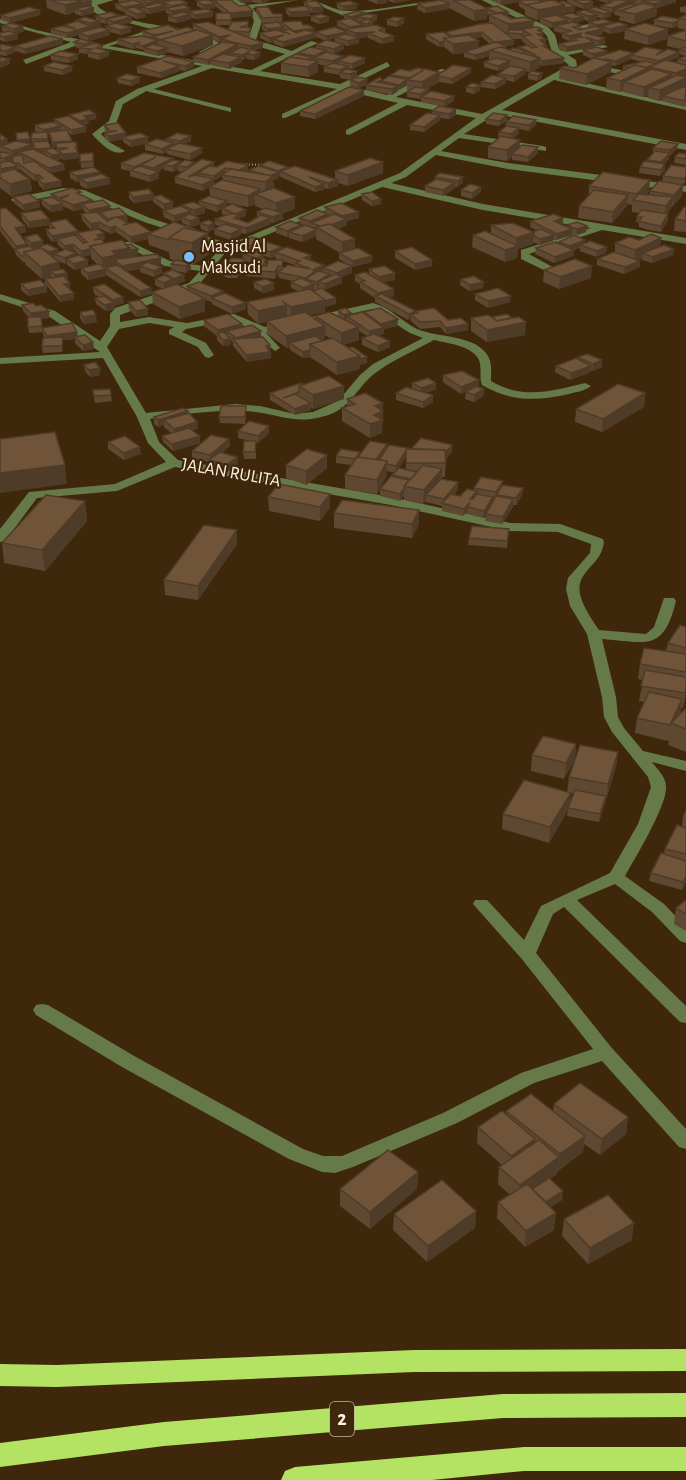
<svg xmlns="http://www.w3.org/2000/svg" width="686" height="1480" font-family="'Alegreya Sans',sans-serif">
	<style>
		.lines { fill: none; stroke-linecap: round; stroke-linejoin: round }
		.path { stroke: #a4927d; stroke-width: 2; stroke-dasharray: 1 2; stroke-linecap: butt }
		.minor { fill: #667949; fill-rule: evenodd }
		.highway { fill: #b4e363; fill-rule: evenodd }
		.wall { fill: #5f4831; fill-rule: evenodd }
		.shaded-wall { fill: #4e3b28 }
		.building { fill: #6f5439; stroke: #4e3b28; stroke-width: 1.5 }
		.poi-dot { fill: #7cbef9; stroke: #3f270b; stroke-width: 2 }
		.labels { text-anchor: middle; dominant-baseline: central; stroke-width: 4.5; stroke-linejoin: round; paint-order: stroke }
		.far-poi-label { font-size: 18px; fill: #fff2e5; stroke: #3f270b; text-anchor: start }
		.far-street-label { font-size: 18px; fill: #fff2e5; stroke: #3f270b }
		.shield { fill: #3f270b; stroke: #c5b5a4; stroke-width: 1.5 }
		.shield-label { font-size: 20px; font-weight: bold; fill: #fff2e5 }
	</style>
	<rect width="100%" height="100%" fill="#3f270b"/>
	<g class="lines">
		<path class="path" d="M237,164L266,165"/>
		<g class="minor">
			<path d="M87,0H114L97,5C107,21 177,27 197,32C205,34 215,40 222,45L202,56L199,52L212,45C172,24 150,34 109,46L251,70L285,54L252,45L248,40L254,21L251,13L230,0H239L247,5L298,0L253,8L262,21L256,40L292,51L311,41L318,43L260,71L340,84L387,62L390,66L349,86L387,95L441,69H444V73L396,97L482,114L569,65L552,52L547,36L542,31L482,0H492L548,27L555,35L559,49L562,51L604,45L608,47L568,55L576,60L577,66L560,77L686,106V110L554,80L502,110L686,144V150L496,114L464,134L543,146L546,147V151L459,138L441,151L508,163L686,186V192L508,169L436,155L406,177L391,183L483,204L686,238V244L602,230L529,254L556,269V273L552,274L521,259V250L591,228L483,210L382,187L226,252L197,287L120,315V322L149,317L187,323L234,314L265,327L373,303C391,308 401,321 417,329C437,338 478,334 489,358C492,364 491,375 491,381C523,400 552,391 585,383L591,386C585,391 576,392 569,394C537,401 511,402 482,385C479,378 482,368 479,360C473,346 447,343 434,340C414,351 392,360 374,374C358,387 351,406 331,414C295,427 280,413 246,411C214,410 181,414 150,419L159,442L178,460L391,497L510,523L560,524L603,539L604,542C601,561 591,563 582,578C573,594 590,616 599,630L646,634L654,627L664,598H674L676,601C663,653 647,642 602,639L616,697L618,717L624,728L643,751L686,761V771L652,762C657,769 666,777 666,786C668,804 635,858 625,876L664,904L686,927V943L680,941L652,912L615,884L577,900L686,1006V1023L680,1022L564,907L553,914L536,953L611,1047L686,1129V1149L679,1147L602,1061L534,1083L457,1123L353,1167L335,1173L322,1172L289,1159L122,1067L36,1015L33,1010L36,1005L42,1004L48,1005L136,1057L303,1149L323,1156H342L443,1113L521,1073L593,1049L521,958L473,904L475,900H487L524,940L541,906L610,873L638,824L651,787L648,777L612,732L604,717L602,697L587,634L570,606L566,589L568,578L590,553L591,544L558,532L510,531L391,505L175,467L117,491L37,498L5,541L0,542V529L29,492L115,484L166,462L148,443L137,417L103,358L0,364V358L100,352L47,315L0,300V294L55,311L100,341L110,326V314L115,308L189,283L200,271L165,266L125,246V242H131L170,261L204,266L222,247L144,222L82,196L63,194L16,203L11,200L13,198L63,188L84,190L150,218L230,244L400,173L476,118L407,105L349,135L346,134V130L398,103L346,91L285,118H282V114L337,89L212,68L154,89L231,108V112L146,91L143,93L123,104L116,124L101,134L109,142L125,151C114,158 99,142 92,134L109,121L116,101L137,89L202,66L80,44L26,64L23,60L71,42L0,23V19L36,30L104,45L151,29L99,15L94,12ZM372,309L410,333L423,338L373,364L360,375L338,401L313,412L295,414L260,406L235,404L146,413L107,347L119,329L149,323L174,327L169,330V334L198,347L205,357L209,358L214,355L206,343L182,332L186,329L233,320L251,330L275,351L280,348L266,333Z"/>
			<path d="M306,0C321,0 333,11 347,11C381,12 416,0 451,0L344,16Z"/>
			<path d="M591,24L588,28L563,30L559,28Z"/>
			<path d="M591,64L641,74L645,76L641,78L588,68Z"/>
		</g>
		<g class="highway">
			<path d="M686,1349V1371L414,1372L57,1387L0,1386V1364L57,1365L414,1350Z"/>
			<path d="M686,1393V1417L503,1418L164,1446L0,1467V1443L164,1422L503,1394Z"/>
			<path d="M524,1447H686V1471H524L432,1480H281L285,1471L295,1467Z"/>
		</g>
	</g>
	<g class="wall">
		<path d="M46,0H89L91,1L92,6H89L94,8V13L82,16L75,14V12L66,15L47,8Z"/>
		<path d="M118,0H181L191,11L203,9L197,6V1L231,0L239,6L253,11V16L231,18V24L248,21V28L251,33L249,37H246L263,43V48L254,50L260,52V57L254,60L247,59V58L242,60V62L229,69L211,65V64L208,65L194,62L193,57L222,42H219L213,39V45L183,56L167,52V53L158,56L145,53L144,50L136,48L133,49L117,44V39L143,36L142,31L178,30L195,31L196,30L193,29V24L216,25V13H224L215,6V8L208,9L213,17L195,19L191,17V19L177,23L168,21V16L170,15L166,13V10L149,14L145,13L146,17L137,19L125,14V12L116,9L115,4L121,3L118,1ZM217,25H230L228,29Z"/>
		<path d="M237,0H270L262,4L252,2L241,3Z"/>
		<path d="M367,0H411L394,3L387,0V3L377,4Z"/>
		<path d="M444,0H470L486,8L508,12V16L533,27L543,33V37L546,39V44H545L546,48L564,58V63L542,66L540,64L539,68L529,72L526,71L525,74L514,82L506,80V83L495,89L481,87V82L498,76V74L509,67L498,71L484,67V62L489,60V56L475,60L464,57V53L453,54L444,47H439L426,39V34H446V32L489,23V15L487,14V19L474,21L449,8V9L425,13L417,9L418,4L444,2ZM482,37L490,44L478,47L474,38ZM513,39H522V41L527,45L518,47L517,49H506V46L514,45Z"/>
		<path d="M490,0H557L556,2L575,6V11L564,13V14L557,16L561,17V15L577,14V12L587,11L588,9H600L601,6L607,4V3L597,0H676V2L657,8L656,16L634,24L619,20L620,16L614,15L615,12L611,13L610,17L603,19L612,22V24L627,25V28L668,29L667,39L648,45L624,39L625,31L610,34L603,31L602,34L596,36L605,38V43L598,46L594,45V47L566,52L559,49V44L572,41V40L569,41L562,38V33L554,31V28H552L540,23V19L537,20L525,15V10L519,6V2L501,5ZM597,17L603,19L589,22L588,27H590L581,29V25L575,23L583,21V19L588,21L596,20Z"/>
		<path d="M567,0H588L593,2V7L583,9L567,2Z"/>
		<path d="M304,2L323,12L312,13L310,12V16L290,17L286,13V8L304,7Z"/>
		<path d="M337,3L357,4V9L343,11L337,8Z"/>
		<path d="M686,6V13L680,12V7Z"/>
		<path d="M256,7L273,14H282V22L303,25L316,33L346,31V30L337,26V21L344,19V15L365,13V14L377,15V20L373,22V25L385,29V33L394,41L382,44L368,38V37L359,38V43L348,46L344,45V49L334,54L343,58H365V63L352,69L348,68V70L357,76L351,80L340,78V75L324,72V67L327,66L318,64V72L309,77L281,73V63L285,61V59L298,54V53L316,48V45L326,41L316,37L283,47L274,44V42L270,43L260,38V33L266,32L262,29V24L275,22L262,23L256,12ZM335,38V42L327,40Z"/>
		<path d="M40,10V15L10,23L1,20V15Z"/>
		<path d="M119,15V16L131,17L132,22L122,24L131,32L121,35L110,32V35L89,41L92,42V44L103,45V49L109,51V56L99,60L88,57V54L79,53V48L75,47L74,42L84,40L79,38V35L67,38L51,34V29L65,26V25L76,22V20L96,19L95,16ZM100,22L105,24L108,23V24L109,25L106,26V29L91,30V28L101,26Z"/>
		<path d="M686,15V30L678,28V26L672,28L654,25V20L679,19V18Z"/>
		<path d="M311,16L329,22L319,24L311,21Z"/>
		<path d="M387,20L404,23L397,27L387,25Z"/>
		<path d="M2,26L24,31L16,34L18,39L5,42L0,40V33L5,32L2,31Z"/>
		<path d="M686,31V106L685,107L662,101L663,99L659,101L648,98V95L643,97L623,92V90L620,92L606,89L607,78L623,71V66L641,62L631,59L615,66L611,65V72L586,85L559,79L560,68H574L592,59L583,55V50L607,51V54L662,52L679,57L669,61L677,63L678,59L685,56L679,54V49L667,46L668,36Z"/>
		<path d="M63,39V44L25,54L15,51V52L6,56L0,55V44L15,47V46Z"/>
		<path d="M51,55L78,59L69,63L51,60Z"/>
		<path d="M168,56L194,67L185,71L179,70V71L161,78L137,73V67Z"/>
		<path d="M44,66L72,71L63,75L44,71Z"/>
		<path d="M410,71L439,74L471,73L452,84L439,82L427,89H429V93L454,96V101L444,107L421,102V99L407,97V92L409,91L407,90V85L399,90H398V91L392,95L366,90V85L359,88L350,86V80L367,84L382,81L391,77V75Z"/>
		<path d="M532,71L542,78L537,81L528,79V74Z"/>
		<path d="M117,78L140,82L131,86L118,83Z"/>
		<path d="M481,85L480,90L474,94L466,92V87Z"/>
		<path d="M364,96L315,119L300,116V111Z"/>
		<path d="M456,109V115L449,119L440,118V120L424,132L410,130V125L432,114V111Z"/>
		<path d="M96,114V119L88,121L89,124L84,125L86,127V132L72,135L69,133L72,142L77,147L79,158L63,160L61,158V159L57,160L65,170L51,173L62,186L44,190L39,185L38,181H35L19,169H18V172L30,179L32,191L11,196L0,188V134L8,143L17,141L16,133L32,144L31,139L38,133L35,131V125L55,123L54,119L69,116V115ZM48,135H49L53,148L56,147L57,151L51,149L48,141Z"/>
		<path d="M486,119L507,121L499,126L486,124Z"/>
		<path d="M536,120V125L529,131L519,129V134L513,138L520,140V147L538,153L528,162L512,160V157L507,161L488,158V147L500,138H498L499,132L506,126V122Z"/>
		<path d="M104,125L126,133V136L148,137V143L166,141V139L191,141L186,144L202,148V153L190,160L167,154V152L163,154L145,150V144L148,143L131,147L123,142V139L109,142L105,139L104,133H107L105,131Z"/>
		<path d="M653,148L677,149L669,156V159L664,164L665,170L660,176L639,173L640,167L646,162L647,160L653,153Z"/>
		<path d="M93,153L94,167L110,184L87,189L80,185V182H77L70,178V172L93,167L81,168L80,154Z"/>
		<path d="M686,154V165L674,163L675,157Z"/>
		<path d="M173,158V160L180,161L181,163L194,164L214,162V167H217L248,165V171L247,172H250L249,170L260,166V165L288,167V169L335,179V171L383,173L348,186L338,183V186L328,189L324,188V190L315,192L281,177L280,176H279V178L273,180L274,188L272,189L295,209L283,213V219L273,223L271,222V224L246,234L241,233V235L231,240L215,235L214,229L208,232L201,229L200,223L215,229L220,226L215,225V219L225,215L222,214V209L217,212L205,208V213L195,216L200,224L191,227L182,223V220L174,222L164,217L163,211L182,207V205L199,204V201L210,196L209,187L211,186L203,191L175,183V177L183,172L178,171V169L173,172L164,170V168L158,172L159,178L150,182L130,176V171L121,169V163ZM222,176L223,180L214,185V181ZM227,203L248,207L255,204V206L263,209L257,212V218L248,223L240,220L239,218L246,216L227,206Z"/>
		<path d="M671,165L686,181L683,185L682,196L673,206H672L671,208L667,214L668,220L661,232L649,230L639,227V223L636,222L637,217L639,213L632,212V205L627,204V206L612,223L578,218L579,206L589,195V186L649,191L646,195H649L650,191L662,181L663,176Z"/>
		<path d="M440,173L463,183L457,187H455L454,189L443,196L425,192V186L435,181V177Z"/>
		<path d="M481,187V192L472,199L461,196V190Z"/>
		<path d="M129,192L153,194L154,196L173,202V208L164,210L153,202V200L134,203L129,198Z"/>
		<path d="M51,194L81,195L92,202L110,206V210L128,221H126L128,223V224L151,232L195,229V230L208,233L209,254L193,265L190,264L191,269L186,273L176,271L185,281L174,285L187,289V286L223,291V294L246,303V309L232,314L212,304V302L205,300V311L180,319L153,304L152,292L163,289L155,285V279L163,276V273L172,270H171V264L175,261L170,259L169,252L149,245L148,239L131,243L116,232L111,234L99,228L91,230L82,220L81,214L86,213L83,210V209L74,211L62,206L63,210L51,212L42,205L41,199L51,197Z"/>
		<path d="M362,194L381,199V204L372,206L362,200Z"/>
		<path d="M13,197L39,201L40,207L24,211L14,203Z"/>
		<path d="M325,207L359,218L347,221V225L338,229L355,249L372,256V262L352,267V273L342,277V283L324,290L336,304L325,307V312L310,315L315,319V316H338V310L351,313V315L364,314V312L398,319L397,326L384,329V334L378,336L390,341V347L378,352L362,345V338L367,336L359,331V340L343,345L367,363L360,365V369L337,375L310,357L303,358L290,350V348H287L267,334V322L258,324L248,314L247,302L298,291L291,288V282L293,281L279,278L278,273L275,279L246,276V270L250,262L246,261V266L237,278H227L224,276V273H220V266L228,263L243,259L242,254L249,251L240,248V242L282,247V249L311,255V261L324,268L349,265L339,259V253H340L316,239V236L302,242L289,238V236L287,237L276,233V227L301,225V227L311,228V227L300,224L299,218L325,212ZM264,256L271,258L275,256V258L279,260L267,266H266V259H264ZM283,261L295,265V266L283,269ZM325,335L331,339L323,341L321,340L325,338Z"/>
		<path d="M686,207V232L674,231L675,219Z"/>
		<path d="M0,209L25,226L26,232L19,234L27,246H29L26,243L25,237L43,241V245L58,249V252L64,250L58,245L57,241L52,242L47,235L46,229H50L49,225L29,228L22,219L21,213L78,231V233L105,239L102,240L105,243L126,245L138,249V255L130,256V258H161V264L156,265L162,273L154,277L140,272V269L127,271L151,288L152,294L140,297L106,275V276L88,280L81,274V268L75,270L67,265V263L65,264L58,261L60,269L70,283V289L74,293V299L60,302L47,286V292L28,296L21,290V284L45,285V279L52,278L51,277L42,279L25,264V262H23L16,255L15,251L0,231ZM74,250L79,255L76,256V253L70,251ZM91,255V258L97,264L88,266L82,257Z"/>
		<path d="M531,221L563,224L562,225L567,227V225L587,226L586,232L577,235L572,233V235L556,240L553,239V241L540,245L533,242V244L518,249L517,258L505,262L472,247L473,235L491,233V225L533,232L536,230L530,227Z"/>
		<path d="M661,238L660,247L674,249L673,255L652,263L642,260V258L638,260L640,261V267L624,274L597,265V259L615,252V243Z"/>
		<path d="M559,242L585,243L607,247L606,253L596,257L580,251V248L574,250L573,256L554,263L535,254L536,248L558,243Z"/>
		<path d="M395,251L432,266L415,270L395,258Z"/>
		<path d="M369,269L395,273V280L382,282L394,296L389,297L416,314V311L448,320L468,324V330L446,334L440,327L420,329L411,321V319L408,320L375,302V298L360,288V284L355,281V275L369,274Z"/>
		<path d="M544,270L591,278L559,289L543,282Z"/>
		<path d="M461,279L483,288L469,291L460,285Z"/>
		<path d="M254,282L274,283V290L263,293L254,288Z"/>
		<path d="M93,287L124,303L114,306L115,309L106,311L96,304L95,298L99,297L94,294Z"/>
		<path d="M475,294L510,302L488,308L475,300Z"/>
		<path d="M128,302L148,315L136,317L129,309Z"/>
		<path d="M22,305L49,318L42,319V328L77,336L94,349L83,351L75,343V339L63,340L62,352L43,353L42,346L45,338L43,334L42,328L43,332L29,333L28,327L29,317L23,311Z"/>
		<path d="M80,312L97,322L84,324L80,318Z"/>
		<path d="M492,317L525,335L487,342L471,331V318Z"/>
		<path d="M204,320L242,324V327L261,331V337L270,345L271,358L247,362L233,346V342L230,340L231,345L223,346L217,340V336L204,326Z"/>
		<path d="M578,357L602,360V367L593,371L591,370V372L570,380L555,372L556,366L578,359Z"/>
		<path d="M84,365L100,368V375L90,377L85,371Z"/>
		<path d="M443,375L479,380V387H478L484,389L483,396L474,402L465,399L466,392L467,391L461,394L443,382Z"/>
		<path d="M412,383L436,389L426,393L433,402L423,408L396,400V393L412,388Z"/>
		<path d="M303,384L344,399L313,409L311,407V410L295,415L270,400V393Z"/>
		<path d="M93,390L111,395L112,401L95,403Z"/>
		<path d="M645,393L644,407L602,432L575,422L576,409Z"/>
		<path d="M347,399L383,403L382,433L370,438L342,421V408L347,406Z"/>
		<path d="M188,411V413L198,429L193,430L200,443L173,451L163,442L162,436L171,433L164,427V425L158,427L154,424V417Z"/>
		<path d="M246,413L245,424L220,423L219,417Z"/>
		<path d="M238,431L269,433L258,443L256,442V459H244L243,452L251,441L238,438Z"/>
		<path d="M229,439L230,446L222,453L238,464L227,472L209,467V462L192,458V451Z"/>
		<path d="M108,442L141,454L124,460L108,449Z"/>
		<path d="M387,444V447L408,449H412V448L452,452L446,459L445,477H442V479L458,482V489L454,495L460,496L474,490V488L503,485L523,488L522,495L516,505H513L502,524L485,521L486,514L483,518L467,514V512L463,516L442,511V506L426,502V501L423,504L404,500V496L400,501L380,496V489L392,477L395,473L387,471V475L377,494L345,489V475L352,465L336,463V456L360,452V455ZM406,457V469L399,468Z"/>
		<path d="M327,455V468L306,485L286,478V465Z"/>
		<path d="M268,497L330,508L320,521L269,511Z"/>
		<path d="M85,501L87,521L45,571L4,563L2,543Z"/>
		<path d="M419,510V524L412,538L334,528V513Z"/>
		<path d="M509,529L507,548L468,545L469,538Z"/>
		<path d="M237,530V544L198,600L165,595L164,580Z"/>
		<path d="M686,627V694L683,708H681L680,714L686,708V752L668,745L669,739L668,741L635,733L637,718L645,702L639,701L643,680L638,679L640,664L666,651L668,643Z"/>
		<path d="M576,744L575,759L564,779L531,771L532,755Z"/>
		<path d="M618,752L616,767L599,822L567,816L568,810L549,843L502,829L503,814L567,792L569,777ZM571,793L573,794L570,803Z"/>
		<path d="M686,810V882L682,890L649,881L651,873L664,854L665,849L682,827L683,816Z"/>
		<path d="M686,900V931L674,924L676,908Z"/>
		<path d="M554,1104L628,1117L626,1134L600,1155L584,1144L583,1152L558,1171V1170L557,1174L550,1179L562,1200L550,1207L554,1230L525,1247L497,1218L498,1202L510,1195L498,1184L499,1167L502,1165L477,1143L478,1127L506,1114V1111H553Z"/>
		<path d="M418,1172L417,1189L370,1229L340,1206V1189Z"/>
		<path d="M476,1211L475,1228L427,1262L393,1230L394,1214Z"/>
		<path d="M564,1219L632,1240L588,1264L562,1236Z"/>
	</g>
	<g class="shaded-wall">
		<path d="M68,0L91,1L92,6L74,9L75,12L66,15L65,5Z"/>
		<path d="M162,0H175L163,2V5L147,7V3Z"/>
		<path d="M241,0H252V2L241,3Z"/>
		<path d="M262,0H270L262,4Z"/>
		<path d="M377,0H387V3L377,4Z"/>
		<path d="M394,0H411L394,3Z"/>
		<path d="M501,0H535L519,1V2L501,5Z"/>
		<path d="M631,0H636V2L617,11L615,10V12L611,13L612,8Z"/>
		<path d="M666,0H676V2L657,8L656,16L634,24L635,14L654,8V4Z"/>
		<path d="M593,2V7L583,9V4Z"/>
		<path d="M187,3V7L171,10V6Z"/>
		<path d="M143,4V7H141V9L130,11L125,9V12L124,7Z"/>
		<path d="M215,4V8L204,10L203,5Z"/>
		<path d="M357,4V9L343,11V6Z"/>
		<path d="M449,4V9L425,13V8Z"/>
		<path d="M166,5V10L149,14V9Z"/>
		<path d="M565,5L564,14L541,19L540,18V19L537,20L538,10Z"/>
		<path d="M575,6V11L565,13V8Z"/>
		<path d="M323,7V12L312,13V8Z"/>
		<path d="M94,8V13L82,16L81,11Z"/>
		<path d="M190,8V13L172,16V11Z"/>
		<path d="M488,9L487,19L474,21V11Z"/>
		<path d="M40,10V15L10,23L9,18Z"/>
		<path d="M253,11V16L230,18V13Z"/>
		<path d="M310,11V16L290,17V12Z"/>
		<path d="M145,12L146,17L137,19L136,14Z"/>
		<path d="M213,12V17L195,19V15Z"/>
		<path d="M508,12V16L497,13Z"/>
		<path d="M611,12L610,17L603,19L604,14Z"/>
		<path d="M365,13V17H358V19L351,22V17Z"/>
		<path d="M191,14V19L177,23L176,18Z"/>
		<path d="M119,15V20L107,19L108,23L105,24V19Z"/>
		<path d="M377,15V20L373,22V26L366,29V24L370,22V19Z"/>
		<path d="M597,15L596,20L588,21V16Z"/>
		<path d="M131,17L132,22L114,27L113,22Z"/>
		<path d="M329,17V22L319,24V19Z"/>
		<path d="M583,17V21L572,24V19Z"/>
		<path d="M404,18V23L397,27V22Z"/>
		<path d="M568,20V25L554,26V28H552V23Z"/>
		<path d="M100,21L101,26L91,28V23Z"/>
		<path d="M534,21L533,31H524L522,39L524,31L521,29V32L508,33V24Z"/>
		<path d="M678,21V26L672,28L673,23Z"/>
		<path d="M612,22L611,27L601,26V29L597,30V25Z"/>
		<path d="M363,25V30L350,32V27Z"/>
		<path d="M627,25V29H625V31L610,34V29Z"/>
		<path d="M23,26L24,31L15,34L14,29Z"/>
		<path d="M91,26V31L78,33L79,35L67,38V33Z"/>
		<path d="M131,27V32L121,35L120,30Z"/>
		<path d="M283,27V32L268,34L267,29Z"/>
		<path d="M314,28V33L294,36V31Z"/>
		<path d="M542,29L543,38L537,39L538,30Z"/>
		<path d="M603,29L602,34L584,38L585,33Z"/>
		<path d="M668,29L667,39L648,45V36Z"/>
		<path d="M110,30V35L88,41V36Z"/>
		<path d="M347,32V37H335V38L326,41V36Z"/>
		<path d="M375,32L368,33V37L359,38V43L348,46V41L355,38V33Z"/>
		<path d="M482,32V37L456,41H479L478,51L464,52V53L453,54V44L452,36Z"/>
		<path d="M316,33V38L283,47V42Z"/>
		<path d="M582,33L578,35V39L572,38V40L569,41V36Z"/>
		<path d="M17,34L18,39L5,42L4,37Z"/>
		<path d="M213,35V45L183,56L182,46Z"/>
		<path d="M230,35L222,39V42H219V37Z"/>
		<path d="M284,35L274,39V42L270,43L269,38Z"/>
		<path d="M394,36V41L382,44V39Z"/>
		<path d="M605,38V43L598,46V41Z"/>
		<path d="M63,39V44L25,54V49Z"/>
		<path d="M546,39V44L539,45L540,40Z"/>
		<path d="M158,40V45L149,49L144,48V51L143,46Z"/>
		<path d="M514,40V45L494,47V42Z"/>
		<path d="M140,42L136,44V48L133,49V44Z"/>
		<rect x="439" y="42" width="5" height="5"/>
		<path d="M594,42V47L566,52L567,47Z"/>
		<path d="M263,43V48L251,51V46Z"/>
		<path d="M238,44V50L216,61L210,60L211,64L208,65V60Z"/>
		<path d="M344,44V49L334,54V49Z"/>
		<path d="M15,47V52L6,56V51Z"/>
		<path d="M167,48V53L158,56V51Z"/>
		<path d="M490,50L489,56L475,60V55Z"/>
		<path d="M109,51V56L99,60V54Z"/>
		<path d="M250,51L247,54V58L243,60V55Z"/>
		<path d="M607,51V56L593,59V54Z"/>
		<path d="M260,52V57L254,60V55Z"/>
		<path d="M679,52V57L658,66L659,61Z"/>
		<path d="M78,54V59L69,63V58Z"/>
		<path d="M631,55V59L615,66L616,61Z"/>
		<path d="M343,56V61H338V64L332,67V61Z"/>
		<path d="M241,57L242,62L229,69V63Z"/>
		<path d="M365,58V63L352,69V64Z"/>
		<path d="M540,58L539,68L529,72L530,62Z"/>
		<path d="M564,58V63L542,66V61Z"/>
		<path d="M10,59V64L0,68V63Z"/>
		<path d="M318,61V72L309,77L308,67Z"/>
		<path d="M510,61V67L498,71V66Z"/>
		<path d="M194,62V67L185,71V66Z"/>
		<path d="M612,62L611,72L586,85L587,74Z"/>
		<path d="M656,64L649,67V71L624,82L623,90L620,92L621,81L639,70Z"/>
		<path d="M72,66V71L63,75L62,70Z"/>
		<path d="M179,66V71L161,78L160,73Z"/>
		<path d="M348,66V71L340,73V75V70Z"/>
		<path d="M471,68V73L452,84V79Z"/>
		<path d="M526,69L525,74L514,82V76Z"/>
		<path d="M686,69V88L663,96V99L659,101L660,90L674,83L676,73Z"/>
		<path d="M357,71V76L351,80V74Z"/>
		<path d="M439,72V82L421,93L422,82Z"/>
		<path d="M542,73V78L537,81L538,76Z"/>
		<path d="M672,74L671,84L649,88L648,95L643,97L644,87Z"/>
		<path d="M140,77V82L131,86V81Z"/>
		<path d="M506,78V83L495,89V84Z"/>
		<path d="M367,79V84L359,88V83Z"/>
		<path d="M407,80V85L399,90V85Z"/>
		<path d="M481,85L480,90L474,94V88Z"/>
		<path d="M398,86V91L392,95V89Z"/>
		<path d="M429,89V95L421,97L420,100V94Z"/>
		<path d="M364,90V96L315,119V114Z"/>
		<path d="M454,96V101L444,107V101Z"/>
		<path d="M456,109V115L449,119V114Z"/>
		<path d="M96,114V119L88,121L89,124L80,126V121L84,116Z"/>
		<path d="M440,115V120L424,132V127Z"/>
		<path d="M507,115V121L499,126L500,121Z"/>
		<path d="M536,120V125L529,131V125Z"/>
		<path d="M61,126V132H49V135H48V144L47,135L44,136L43,130Z"/>
		<path d="M86,127V132L72,135L71,130Z"/>
		<path d="M519,128V134L511,140V134Z"/>
		<path d="M126,133V138L123,137V139L109,142V136Z"/>
		<path d="M191,136V141L181,147L180,141Z"/>
		<path d="M148,137V143L131,147L130,141Z"/>
		<path d="M7,139L8,144L0,146V141Z"/>
		<path d="M30,139L31,145L18,146L17,140Z"/>
		<path d="M520,140L519,150L512,154V157L507,161V150Z"/>
		<path d="M72,141V146L56,143V147L53,148V142Z"/>
		<path d="M174,143L175,149H166L167,152L163,154L162,149Z"/>
		<path d="M33,144V150L19,152L20,155L14,157V159L6,164L5,158L13,154V151Z"/>
		<path d="M678,144L677,149L670,156V150Z"/>
		<path d="M538,147V153L528,162V157Z"/>
		<path d="M51,148V153L44,150L45,154H36L35,149Z"/>
		<path d="M202,148V153L190,160V154Z"/>
		<path d="M78,153L79,158L63,160L62,154Z"/>
		<path d="M670,153L669,159L661,168V162Z"/>
		<path d="M61,154V159L52,161V155Z"/>
		<path d="M173,158V163L164,165V168L154,174L153,168Z"/>
		<path d="M180,161L181,166H177L178,169L173,172V166Z"/>
		<path d="M214,162V167L199,173V176L188,177Z"/>
		<path d="M383,162V173L348,186V175Z"/>
		<path d="M64,164L65,170L50,174L49,168Z"/>
		<path d="M665,164V170L660,176L661,170Z"/>
		<path d="M248,165V171L239,177V171Z"/>
		<path d="M17,166L18,172L1,175V170Z"/>
		<path d="M288,167V173L280,171V176H279V178L273,180L274,188L265,193V182L269,176L278,172V171Z"/>
		<path d="M225,168V174L214,181V185L203,191L202,185L214,179V176Z"/>
		<path d="M100,172V177L80,179V182H77L76,176Z"/>
		<path d="M159,172V178L150,182L149,176Z"/>
		<path d="M34,175H39V180L38,179V181H35Z"/>
		<path d="M463,177V183L457,187L458,181Z"/>
		<path d="M109,178L110,184L87,189V183Z"/>
		<path d="M30,179L32,191L11,196L10,184Z"/>
		<path d="M338,180V186L328,189V183Z"/>
		<path d="M650,180L649,191L640,201H636L637,194Z"/>
		<path d="M61,181L62,186L44,190L43,184Z"/>
		<path d="M455,183L454,189L443,196V190Z"/>
		<path d="M324,184V190L315,192V187Z"/>
		<path d="M683,185L682,196L673,206L674,195Z"/>
		<path d="M481,187V192L472,199V193Z"/>
		<path d="M260,189L261,197L255,194V204L248,207V196Z"/>
		<path d="M153,194V200L134,203L133,197Z"/>
		<path d="M628,195L627,206L612,223L613,212Z"/>
		<path d="M295,197V209L276,215V203Z"/>
		<path d="M673,197L671,208L664,217L666,206Z"/>
		<path d="M381,199V204L372,206V201Z"/>
		<path d="M92,200V206L82,204L83,209L74,211L73,205Z"/>
		<path d="M39,201L40,207L24,211L23,205Z"/>
		<path d="M227,201V207L222,208V209L217,212V206Z"/>
		<path d="M173,202V208L164,210V204Z"/>
		<path d="M62,204L63,210L51,212L50,206Z"/>
		<path d="M110,206V212H100V214L89,216V210Z"/>
		<path d="M205,207V213L195,216L194,210Z"/>
		<path d="M246,210V216L239,218L240,221L234,224V214Z"/>
		<path d="M191,211L192,217H182V220L174,222V216Z"/>
		<path d="M359,212V218L347,221V225L326,233L325,228L342,216Z"/>
		<path d="M283,213V219L273,223V217Z"/>
		<path d="M328,214V219L311,223V227H310V221Z"/>
		<path d="M668,214V220L661,232V226Z"/>
		<path d="M127,215L128,221L117,223V217Z"/>
		<path d="M199,218L200,224L191,227L190,221Z"/>
		<path d="M271,218V224L246,234V228Z"/>
		<path d="M563,218V224L553,227L554,221Z"/>
		<path d="M49,219L50,225L29,228V222Z"/>
		<path d="M99,222V228L91,230V224Z"/>
		<path d="M214,223L215,229L208,232V226Z"/>
		<path d="M301,225L302,231L289,232V236L287,237V231Z"/>
		<path d="M25,226L26,232L16,234L15,228Z"/>
		<path d="M115,226L116,232L111,234L110,228Z"/>
		<path d="M587,226L586,232L577,235V229Z"/>
		<path d="M195,229L196,240L208,233L209,254L193,265L192,243L173,239Z"/>
		<path d="M241,229V235L231,240V234Z"/>
		<path d="M572,229V235L556,240L557,234Z"/>
		<path d="M316,230V236L302,242V236Z"/>
		<path d="M78,231V235L77,233V238L57,239V241L52,242V236Z"/>
		<path d="M151,232L148,234V239L131,243V237Z"/>
		<path d="M534,232L533,244L518,249L517,258L505,262V250L516,246V238Z"/>
		<path d="M104,233L105,239L100,240V244L97,235Z"/>
		<path d="M554,235L553,241L540,245V239Z"/>
		<path d="M661,238L660,250L643,253L642,258L634,262L635,250Z"/>
		<path d="M355,239V251L342,254V242Z"/>
		<path d="M585,240V246L580,245V248L572,251L574,250L573,256L554,263L555,257L570,252V246Z"/>
		<path d="M43,241L44,247L32,249L31,243Z"/>
		<path d="M27,244V250H16V246Z"/>
		<path d="M73,244L74,250L65,252V246Z"/>
		<path d="M282,247V253L275,252V256L271,258L270,252Z"/>
		<path d="M607,247L606,253L596,257L597,251Z"/>
		<path d="M130,248L131,260L116,261L117,267L105,268L103,270L102,258L112,251Z"/>
		<path d="M58,249L59,255L54,254L55,257L50,258V252Z"/>
		<path d="M90,249L91,255L81,257V251Z"/>
		<path d="M138,249V255L131,257V251Z"/>
		<path d="M674,249L673,255L652,263V257Z"/>
		<path d="M76,253L77,259H66L67,263L65,264V258Z"/>
		<path d="M264,254V260L257,258Z"/>
		<path d="M311,255V261L304,258Z"/>
		<path d="M372,256V262L353,267V261Z"/>
		<path d="M161,258V264L145,267L140,266V269L123,272L122,266Z"/>
		<path d="M245,259L246,266L237,278V272Z"/>
		<path d="M88,260V266L75,270L74,264Z"/>
		<path d="M432,260V266L415,270V264Z"/>
		<path d="M640,261V267L624,274L625,267Z"/>
		<path d="M59,262L61,274L67,273L68,279L56,281L55,275L51,271V277L42,279L41,267Z"/>
		<path d="M190,263L191,269L186,273V266Z"/>
		<path d="M324,265L323,272L306,280V278L313,270Z"/>
		<path d="M278,266V273L275,279V272Z"/>
		<path d="M352,266V273L342,277V283L324,290V284L319,281V287L317,289V282L330,274V280L337,278V273Z"/>
		<path d="M592,266L591,278L559,289L560,277Z"/>
		<path d="M162,267V273L154,277V271Z"/>
		<path d="M106,269V276L88,280V273Z"/>
		<path d="M395,273V280L379,283V277Z"/>
		<path d="M184,275L185,281L174,285V279Z"/>
		<path d="M173,279L174,286L164,289V283Z"/>
		<path d="M484,282L483,288L469,291L470,285Z"/>
		<path d="M70,283V289L64,284Z"/>
		<path d="M274,283V290L263,293L262,287Z"/>
		<path d="M314,284V290L304,294L303,288Z"/>
		<path d="M47,286V292L28,296L27,290Z"/>
		<path d="M151,288L152,294L140,297V291Z"/>
		<path d="M394,289V296L381,299L378,297V293Z"/>
		<path d="M223,291V298H211V303V296Z"/>
		<path d="M74,293V299L60,302L59,296Z"/>
		<path d="M511,296L510,302L488,308V301Z"/>
		<path d="M123,297L124,303L114,306L115,309L106,311L105,305L113,303V300Z"/>
		<path d="M336,298V304L325,307V312L291,319V307Z"/>
		<path d="M205,299V311L180,319L179,307Z"/>
		<path d="M246,303V309L232,314V307Z"/>
		<path d="M287,305V318L258,324V311Z"/>
		<path d="M148,309V315L136,317V311Z"/>
		<path d="M49,311V318L42,319L43,332L42,319L31,320V313Z"/>
		<path d="M416,311V318L411,314V319L408,320L409,314Z"/>
		<path d="M351,313V319L347,316V321H344V315Z"/>
		<path d="M96,315L97,322L84,324L83,317Z"/>
		<path d="M398,319L397,326L384,329V334L369,338V331L381,328V324Z"/>
		<path d="M526,322L525,335L487,342V330Z"/>
		<path d="M242,324V330L227,331V334H218V330Z"/>
		<path d="M468,324V330L446,334V328Z"/>
		<path d="M325,326V338L295,346L290,343V348H287L286,336Z"/>
		<path d="M359,327V340L341,345V333Z"/>
		<path d="M261,331V338L236,343V338Z"/>
		<path d="M77,332L78,338L75,337V339L63,340L62,352V346L47,343V336Z"/>
		<path d="M230,339L231,345L223,346V340Z"/>
		<path d="M390,341V347L378,352V346Z"/>
		<path d="M93,342L94,349L83,351V345Z"/>
		<path d="M270,345L271,358L247,362L246,355L266,346Z"/>
		<path d="M310,350V357L303,358V352Z"/>
		<path d="M360,356L367,357V363L360,365V369L337,375V362Z"/>
		<path d="M602,360V367L593,371V364Z"/>
		<path d="M591,366V372L570,380L571,373Z"/>
		<path d="M100,368V375L90,377L89,370Z"/>
		<path d="M479,380V387L461,394V387Z"/>
		<path d="M436,383V389L421,395V388Z"/>
		<path d="M344,386V399L313,409V395Z"/>
		<path d="M484,389L483,396L474,402V395Z"/>
		<path d="M645,393L644,407L602,432L603,419Z"/>
		<path d="M433,395V402L423,408V402Z"/>
		<path d="M311,403V410L295,415V409Z"/>
		<path d="M383,403L382,433L370,438V424L375,406Z"/>
		<path d="M188,411V418L164,420V425L158,427V420Z"/>
		<path d="M197,422L198,429L174,436V429Z"/>
		<path d="M269,426V433L258,443V436Z"/>
		<path d="M200,436V443L173,451L172,444Z"/>
		<path d="M229,439L230,446L212,461H210V455Z"/>
		<path d="M387,444V451L374,470V463Z"/>
		<path d="M452,445V452L443,462V455Z"/>
		<path d="M140,447L141,454L124,460V453Z"/>
		<path d="M406,450V457L396,473V466Z"/>
		<path d="M327,455V468L306,485V471Z"/>
		<path d="M237,457L238,464L227,472V465Z"/>
		<path d="M387,461V475L377,494V480Z"/>
		<path d="M65,465L67,484L0,493V473Z"/>
		<path d="M442,469L441,483L426,495V501L423,504L424,490Z"/>
		<path d="M458,482V489L445,504H444V499Z"/>
		<path d="M523,488L522,495L516,505V498Z"/>
		<path d="M404,489V496L400,501V494Z"/>
		<path d="M477,491V498L468,507L467,512L463,516L464,509L470,499Z"/>
		<path d="M330,494V508L320,521V507Z"/>
		<path d="M493,497L492,505L483,518L484,511Z"/>
		<path d="M513,499V507L502,524L503,517Z"/>
		<path d="M85,501L87,521L45,571L42,550Z"/>
		<path d="M419,510V524L412,538V524Z"/>
		<path d="M237,530V544L198,600V586Z"/>
		<path d="M686,687V694L683,708L685,693Z"/>
		<path d="M682,699L680,714L671,723Z"/>
		<path d="M576,744L575,759L564,779L566,763Z"/>
		<path d="M618,752L616,767L606,800L608,784Z"/>
		<path d="M571,793L569,808H568V810L549,843L550,827Z"/>
		<path d="M606,796L605,804L599,822L600,814Z"/>
		<path d="M686,876V882L682,890L683,882Z"/>
		<path d="M628,1117L626,1134L600,1155L602,1139Z"/>
		<path d="M585,1136L583,1152L558,1171L560,1154Z"/>
		<path d="M535,1139L534,1156L510,1172L511,1156Z"/>
		<path d="M559,1157L557,1174L518,1202L520,1185Z"/>
		<path d="M418,1172L417,1189L370,1229V1212Z"/>
		<path d="M563,1191L562,1200L545,1211L546,1202Z"/>
		<path d="M476,1211L475,1228L427,1262L428,1246Z"/>
		<path d="M556,1213L554,1230L525,1247L526,1231Z"/>
		<path d="M634,1223L632,1240L588,1264L590,1248Z"/>
	</g>
	<g class="building">
		<path d="M49,0H77L81,1L65,5Z"/>
		<path d="M77,0H89L91,1L81,3V1Z"/>
		<path d="M134,0L143,4L124,7L115,4Z"/>
		<path d="M143,0H162L147,3Z"/>
		<path d="M173,0H181L187,3L171,6L163,2Z"/>
		<path d="M203,0H209L215,4L203,5L197,1Z"/>
		<path d="M214,0H231L239,6L247,5L253,11L230,13Z"/>
		<path d="M441,0L449,4L425,8L418,4Z"/>
		<path d="M453,0H470L488,9L474,11Z"/>
		<path d="M524,0H546L541,1L543,2L526,5L519,1Z"/>
		<path d="M552,0L565,5L538,10L526,5Z"/>
		<path d="M573,0H588L593,2L583,4Z"/>
		<path d="M609,0H631L612,8L601,6L612,2L607,1Z"/>
		<path d="M641,0H666L654,4Z"/>
		<path d="M316,1L323,7L312,8L304,2Z"/>
		<path d="M350,1L357,4L343,6L337,3Z"/>
		<path d="M563,1L575,6L565,8H564L565,5L558,2Z"/>
		<path d="M158,3L166,5L149,9L141,7Z"/>
		<path d="M643,3L657,7L635,14L620,11Z"/>
		<path d="M630,4L636,5L620,11L615,10Z"/>
		<path d="M184,5L190,8L172,11L166,8Z"/>
		<path d="M87,6L94,8L81,11L74,9Z"/>
		<path d="M306,6L310,11L290,12L286,8Z"/>
		<path d="M497,6L508,12L497,13L486,8Z"/>
		<path d="M29,7L40,10L9,18L1,15Z"/>
		<path d="M134,7L145,12L136,14L125,9Z"/>
		<path d="M256,7H268L273,14H282V17L262,18Z"/>
		<path d="M595,7L611,12L604,14L588,9Z"/>
		<path d="M207,9L213,12L195,15L190,11Z"/>
		<path d="M585,10L597,15L588,16L577,12Z"/>
		<path d="M358,11L365,13L351,17L344,15Z"/>
		<path d="M110,12L119,15L105,19L95,16Z"/>
		<path d="M182,12L191,14L176,18L168,16Z"/>
		<rect x="216" y="13" width="15" height="7"/>
		<path d="M501,13L512,19L525,17L534,21L508,24L489,15Z"/>
		<path d="M572,13L583,17L572,19L561,15Z"/>
		<path d="M321,14L329,17L319,19L311,16Z"/>
		<path d="M365,14L377,15L370,19L358,17Z"/>
		<path d="M125,15L131,17L113,22L107,19Z"/>
		<path d="M556,15L568,20L552,23L540,18Z"/>
		<path d="M686,15V20L679,18Z"/>
		<path d="M662,16L679,19L678,21L673,23L654,20Z"/>
		<path d="M85,17L100,21L91,23L76,20Z"/>
		<path d="M394,17L404,18L397,22L387,20Z"/>
		<path d="M350,18L363,25L350,27L337,21Z"/>
		<path d="M367,19L373,21L366,24L359,22Z"/>
		<path d="M603,19L612,22L597,25L589,22Z"/>
		<path d="M77,21L91,26L67,33L51,29L62,26L76,29L65,25Z"/>
		<path d="M248,21V25L240,27L251,28L249,32L227,31L232,22Z"/>
		<path d="M301,21L303,25H308L314,28L294,31L281,22Z"/>
		<path d="M208,22L263,43L251,46L232,42L222,39L230,35L219,37L193,24Z"/>
		<path d="M278,22L283,27L267,29L262,24Z"/>
		<path d="M573,22L581,25L573,27L579,30L596,26L603,29L585,33L605,38L598,41L585,37L594,42L567,47L559,44L577,40L572,38L582,37L578,35L582,33L569,36L562,33L572,31L554,26Z"/>
		<path d="M619,22L627,25L610,29L601,26Z"/>
		<path d="M10,23L23,26L14,29L2,26Z"/>
		<path d="M116,23L131,27L120,30L106,26Z"/>
		<path d="M492,23L514,40L494,42L482,32L452,36L446,32L480,24Z"/>
		<path d="M645,23L668,29L648,36L625,29Z"/>
		<path d="M168,25L178,30L187,27L195,30L161,40L152,37L173,31L155,35L142,31Z"/>
		<path d="M376,25L385,29L378,30L394,36L382,39L368,33L375,32L355,33L346,29Z"/>
		<path d="M100,27L110,30L88,36L78,33Z"/>
		<path d="M335,27L347,32L326,36L316,32Z"/>
		<path d="M537,27L542,29L538,30L543,33L537,34L546,39L540,40L547,46H543L564,58L542,61L534,54L518,47L528,45L531,48L537,47L522,36L531,35L521,29Z"/>
		<path d="M289,29L296,33L305,30L316,33L283,42L274,39L284,35L269,38L260,33L276,30L290,34L281,31Z"/>
		<path d="M197,30L213,35L182,46L160,40Z"/>
		<path d="M509,30H524L523,34L507,33Z"/>
		<path d="M9,31L17,34L4,37L0,36V33Z"/>
		<path d="M683,31H686V41L668,36Z"/>
		<path d="M443,32L450,37L444,38V42H439L426,34Z"/>
		<path d="M346,34L359,38L348,41L335,37Z"/>
		<path d="M469,35L479,41L453,44L444,38Z"/>
		<path d="M50,36L63,39L25,49L15,46Z"/>
		<path d="M142,36L158,40L143,46L136,44L140,42L133,44L117,39Z"/>
		<path d="M81,39L92,42L84,44L74,42Z"/>
		<path d="M326,40L344,44L334,49L316,45Z"/>
		<path d="M222,42L238,44L208,60L193,57Z"/>
		<path d="M496,42L506,46L475,55L464,52Z"/>
		<path d="M95,43L103,45L96,48L109,51L99,54L87,52L92,49L79,48Z"/>
		<path d="M0,44L15,47L6,51L0,50Z"/>
		<path d="M153,44L167,48L158,51L144,48Z"/>
		<path d="M241,47L260,52L254,55L247,54L250,51L243,55L230,53Z"/>
		<path d="M310,47L326,50L315,56L298,53Z"/>
		<path d="M500,47L540,58L530,62L490,50Z"/>
		<path d="M597,47L607,51L593,54L583,50Z"/>
		<path d="M645,47L662,50L656,55L668,49L679,52L659,61L631,55Z"/>
		<path d="M686,47V51L679,49Z"/>
		<path d="M513,48L527,51L522,53L509,50Z"/>
		<path d="M620,50L633,53L616,61L606,59L602,60L594,58Z"/>
		<path d="M60,51L78,54L69,58L51,55Z"/>
		<path d="M326,52L343,56L332,61L314,58Z"/>
		<path d="M223,54L241,57L229,63L210,60Z"/>
		<path d="M296,54L312,57L307,60L290,57L286,59H285Z"/>
		<path d="M350,55L365,58L352,64L338,61Z"/>
		<path d="M168,56L194,62L185,66L163,61L179,66L160,73L137,67Z"/>
		<path d="M686,56V61L678,59Z"/>
		<path d="M0,57L10,59L0,63Z"/>
		<path d="M290,57L318,61L308,67L281,63Z"/>
		<path d="M496,58L510,61L498,66L484,62Z"/>
		<path d="M594,58L612,62L587,74L560,68L565,66L574,68Z"/>
		<path d="M665,60L686,65V69L676,73L649,67Z"/>
		<path d="M646,61L656,64L645,68L635,65L630,68L623,66Z"/>
		<path d="M54,62L72,66L62,70L44,66Z"/>
		<path d="M333,63L348,66L340,70L324,67Z"/>
		<path d="M453,65L471,68L452,79L439,76V74Z"/>
		<path d="M635,65L648,68L621,81L607,78Z"/>
		<path d="M510,66L526,69L514,76L498,74Z"/>
		<path d="M417,68L430,70L425,69L410,78L391,75L400,69L410,71Z"/>
		<path d="M346,69L357,71L351,74L340,73Z"/>
		<path d="M425,69L439,72L422,82L407,80Z"/>
		<path d="M652,69L672,74L644,87L624,82Z"/>
		<path d="M532,71L542,73L538,76L528,74Z"/>
		<path d="M127,74L140,77L131,81L117,78Z"/>
		<path d="M492,75L506,78L495,84L481,82Z"/>
		<path d="M677,75L686,77V78L660,90L649,88Z"/>
		<path d="M389,76L407,79L399,85L381,81Z"/>
		<path d="M358,77L367,79L359,83L350,80Z"/>
		<path d="M380,77L382,80L377,82L398,86L392,89L366,85Z"/>
		<path d="M472,83L481,85L474,88L466,87Z"/>
		<path d="M686,86L685,101L663,96L673,91Z"/>
		<path d="M349,87L364,90L315,114L300,111Z"/>
		<path d="M415,87L429,89L420,94L407,92Z"/>
		<path d="M431,91L454,96L444,101L421,97Z"/>
		<path d="M439,106L456,109L449,114L432,111Z"/>
		<path d="M89,110L96,114L84,116L88,119L80,121L69,115Z"/>
		<path d="M427,113L440,115L424,127L410,125Z"/>
		<path d="M493,113L507,115L500,121L486,119Z"/>
		<path d="M69,116L86,127L71,130L54,119Z"/>
		<path d="M513,116L536,120L529,125L506,122Z"/>
		<path d="M53,122L61,126L43,130L35,125Z"/>
		<path d="M118,123L126,133L109,136L104,133L117,131H110L104,125Z"/>
		<path d="M506,126L519,128L511,134L499,132Z"/>
		<path d="M67,130L72,141L53,142L49,132Z"/>
		<path d="M28,132L30,139L17,140L16,133Z"/>
		<path d="M47,132L48,139H31L32,133Z"/>
		<path d="M140,133L148,137L130,141L123,137Z"/>
		<path d="M177,133L191,136L180,141L166,139Z"/>
		<path d="M0,134L7,139L0,141Z"/>
		<path d="M501,136L520,140L507,150L488,147Z"/>
		<path d="M157,139L174,143L162,149L145,144Z"/>
		<path d="M16,141L33,144L13,151L0,146Z"/>
		<path d="M48,141L51,148L35,149L33,142Z"/>
		<path d="M661,141L678,144L670,150L653,148Z"/>
		<path d="M76,142L77,147H75L78,153L62,154L59,150L68,148H57L56,143Z"/>
		<path d="M179,143L202,148L190,154L166,149Z"/>
		<path d="M522,145L538,147L528,157L512,154Z"/>
		<path d="M53,148L61,154L52,155L44,150Z"/>
		<path d="M33,149L64,164L49,168L19,152Z"/>
		<path d="M655,151L670,153L661,162L647,160Z"/>
		<path d="M0,152H1L14,154L5,158H0Z"/>
		<path d="M93,153V161L80,162V154Z"/>
		<path d="M144,153L173,158L153,168L141,165L156,157L135,167L121,163Z"/>
		<path d="M679,153L686,154V159L675,157Z"/>
		<path d="M22,155L24,163L34,161L61,181L43,184L38,179L43,178L39,175H34L18,163H14L17,166L0,169V163L9,161L13,163V156Z"/>
		<path d="M370,158L383,162L348,175L335,171Z"/>
		<path d="M202,159L214,162L188,177L195,175L214,179L202,185L175,177Z"/>
		<path d="M172,160L180,161L173,166L164,165Z"/>
		<path d="M185,160L194,162L187,167L177,166Z"/>
		<path d="M227,161L248,165L240,170L225,168L214,176L199,173L209,166L217,167Z"/>
		<path d="M269,161L288,167L278,171L260,165Z"/>
		<path d="M644,161L665,164L661,170L640,167Z"/>
		<path d="M671,165L686,167V176L684,179L663,176Z"/>
		<path d="M140,166L159,172L149,176L130,170Z"/>
		<path d="M259,166L279,172L270,176L249,170Z"/>
		<path d="M295,166L338,180L328,183L309,177L324,184L315,187L280,171Z"/>
		<path d="M93,167L100,172L76,176L70,172Z"/>
		<path d="M14,169L30,179L10,184L0,178V173Z"/>
		<path d="M231,169L273,176L265,182L222,175Z"/>
		<path d="M603,172L650,180L637,194L589,186Z"/>
		<path d="M440,173L463,177L458,181L435,177Z"/>
		<path d="M102,174L109,178L87,183L80,179Z"/>
		<path d="M436,179L455,183L443,190L425,186Z"/>
		<path d="M222,180L260,189L248,196L209,187Z"/>
		<path d="M659,181L683,185L674,195L650,191Z"/>
		<path d="M470,184L481,187L472,193L461,190Z"/>
		<path d="M72,188L81,192L77,193L92,200L73,205L60,199L69,195L59,198L51,194Z"/>
		<path d="M274,188L295,197L276,203L255,194Z"/>
		<path d="M149,189L153,194L133,197L129,192Z"/>
		<path d="M594,190L628,195L613,212L579,206Z"/>
		<path d="M372,192L381,199L372,201L362,194Z"/>
		<path d="M29,194L39,201L23,205L13,197Z"/>
		<path d="M639,194L673,197L666,206L633,200Z"/>
		<path d="M161,195L173,202L164,204L152,197Z"/>
		<path d="M209,196L227,201L217,206L199,201Z"/>
		<path d="M53,197L62,204L50,206L41,199Z"/>
		<path d="M103,200L110,206L89,210L82,204Z"/>
		<path d="M193,202L205,207L194,210L182,205Z"/>
		<path d="M341,203L359,212L342,216L325,207Z"/>
		<path d="M233,204L246,210L234,214L239,215L234,218L248,223L261,215L271,218L246,228L215,219L233,213L222,208Z"/>
		<path d="M181,206L191,211L174,216L163,211Z"/>
		<path d="M684,207H686V221L675,219Z"/>
		<path d="M6,208L25,226L15,228L27,244L16,246L0,226V209Z"/>
		<path d="M119,208L127,215L117,217L128,223L123,225L136,222L151,232L131,237L115,226L110,228L99,222L91,224L81,214L97,212L107,221L116,217L108,219L100,212Z"/>
		<path d="M266,208L283,213L273,217L257,212Z"/>
		<path d="M41,210L49,219L29,222L21,213Z"/>
		<path d="M317,210L328,214L310,221L299,218Z"/>
		<path d="M641,210L668,214L661,226L650,224L639,221L642,217H637Z"/>
		<path d="M190,214L199,218L190,221L182,217Z"/>
		<path d="M334,214L347,219L331,225L330,224L320,226L311,223Z"/>
		<path d="M554,214L563,218L554,221L572,229L557,234L531,221Z"/>
		<path d="M66,219L78,231L52,236L46,229L55,228L49,223Z"/>
		<path d="M209,220L214,223L208,226L200,223Z"/>
		<path d="M290,221L301,225L287,231L276,227Z"/>
		<path d="M174,222L195,229L194,230L184,228L169,238V240L148,234Z"/>
		<path d="M577,222L587,226L577,229L567,225Z"/>
		<path d="M512,223L534,232L516,238L491,225Z"/>
		<path d="M225,224L241,229L231,234L214,229Z"/>
		<path d="M330,224L355,239L342,242L316,227Z"/>
		<path d="M305,225L316,229V230L302,236L289,232Z"/>
		<path d="M184,228L208,233L192,243L169,238Z"/>
		<path d="M98,229L104,233L97,235L100,238L94,240L101,239L105,243L90,246V249L81,251L73,244L65,246L57,239L75,235L83,243L87,242L77,233Z"/>
		<path d="M541,229L554,235L540,239L534,236V232H533Z"/>
		<path d="M485,231L518,246L505,250L473,235Z"/>
		<path d="M37,234L43,241L31,243L25,237Z"/>
		<path d="M651,234L661,238L635,250L615,243L629,237L639,240Z"/>
		<path d="M574,235L585,240L570,246L559,242Z"/>
		<path d="M252,237L282,247L270,252L240,242Z"/>
		<path d="M122,240L130,248L112,251L116,255L102,258L90,246Z"/>
		<path d="M590,241L607,247L597,251L580,245Z"/>
		<path d="M555,242L574,250L555,257L536,248Z"/>
		<path d="M47,244L58,249L50,252L38,247Z"/>
		<path d="M131,244L138,249L130,250V248L126,245Z"/>
		<path d="M664,245L674,249L652,257L643,253Z"/>
		<path d="M30,246L34,250L24,252V256H22L15,249Z"/>
		<path d="M286,247L311,255L304,258L324,265L313,270L315,271L306,278L278,272L288,265L311,269L295,263L300,261L275,252Z"/>
		<path d="M412,247L432,260L415,264L395,251Z"/>
		<path d="M41,248L59,262L41,267L24,252Z"/>
		<path d="M358,248L372,256L353,261L339,253Z"/>
		<path d="M66,249L76,253L65,258L54,254Z"/>
		<path d="M250,250L264,254L257,258L266,259L263,266H267L268,260H283L282,266H278L275,272L246,270L253,257L242,254Z"/>
		<path d="M614,252L640,261L625,267L597,259Z"/>
		<path d="M157,254L161,258L122,266L116,261V259Z"/>
		<path d="M79,255L88,260L74,264L66,259Z"/>
		<path d="M231,258L245,259L237,272L227,271L224,269L225,267L220,266L222,262L228,263Z"/>
		<path d="M575,259L592,266L560,277L544,270Z"/>
		<path d="M176,260L190,263L186,266L171,264Z"/>
		<path d="M338,261L352,266L337,273L323,268Z"/>
		<path d="M147,262L162,267L154,271L140,266Z"/>
		<path d="M99,264L106,269L88,273L81,268Z"/>
		<path d="M117,265L151,288L140,291L105,268Z"/>
		<path d="M385,266L395,273L379,277L369,269Z"/>
		<path d="M63,269L67,273L55,275L51,271Z"/>
		<path d="M173,270L184,275L174,279L163,273Z"/>
		<path d="M318,271L330,274L317,282L305,279Z"/>
		<path d="M365,272L394,289L378,293L360,282L365,281L355,275Z"/>
		<path d="M336,274L342,277L324,284L319,281Z"/>
		<path d="M164,275L173,279L164,283L155,279Z"/>
		<path d="M63,276L70,283L64,284L74,293L59,296L45,279Z"/>
		<path d="M474,276L484,282L470,285L461,279Z"/>
		<path d="M301,278L314,284L303,288L291,282Z"/>
		<path d="M265,279L274,283L262,287L254,282Z"/>
		<path d="M40,280L47,286L27,290L21,284Z"/>
		<path d="M199,282L223,291L211,296L187,286Z"/>
		<path d="M104,284L123,297L113,300L93,287Z"/>
		<path d="M177,284L205,299L179,307L152,292Z"/>
		<path d="M321,288L336,298L325,301L313,291Z"/>
		<path d="M498,288L511,296L488,301L475,294Z"/>
		<path d="M310,289L325,300L291,307L282,301L287,305L258,311L247,302Z"/>
		<path d="M225,293L246,303L232,307L211,298Z"/>
		<path d="M382,294L416,311L409,314L375,296Z"/>
		<path d="M104,296L114,303L105,305L95,298Z"/>
		<path d="M140,300L148,309L136,311L128,302Z"/>
		<path d="M33,303L36,306L41,305L49,311L31,313L22,305Z"/>
		<path d="M345,308L351,313L344,315L338,310Z"/>
		<path d="M380,308L398,319L381,324L364,312Z"/>
		<path d="M434,308L448,320L461,318L468,324L446,328L440,321L420,322L411,314L418,313L416,311Z"/>
		<path d="M93,310L96,315L83,317L80,312Z"/>
		<path d="M305,312L325,326L286,336L267,321Z"/>
		<path d="M329,312L359,327L341,333L315,316Z"/>
		<path d="M362,312L384,328L369,331L347,316Z"/>
		<path d="M228,314L242,324L218,330L204,320Z"/>
		<path d="M507,314L512,318L497,321L492,317Z"/>
		<path d="M488,315L497,321L519,317L526,322L487,330L471,318Z"/>
		<path d="M28,317H41L42,326L28,327Z"/>
		<path d="M72,323L77,332L47,336L42,328Z"/>
		<path d="M252,325L261,331L236,338L227,331Z"/>
		<path d="M224,332L230,339L223,340L217,333Z"/>
		<path d="M374,334L390,341L378,346L362,338Z"/>
		<path d="M85,335L93,342L83,345L75,337Z"/>
		<path d="M315,336L323,341L310,344V350L303,352L290,343Z"/>
		<path d="M63,337L62,346H42L43,338Z"/>
		<path d="M263,337L270,345L266,346L270,352L246,355L233,339Z"/>
		<path d="M333,338L360,356L337,362L310,344Z"/>
		<path d="M353,347L367,357L360,359V356L348,348Z"/>
		<path d="M587,354L602,360L593,364L578,357Z"/>
		<path d="M576,358L591,366L571,373L556,366Z"/>
		<path d="M95,362L100,368L89,370L84,365Z"/>
		<path d="M462,371L479,380L461,387L443,375Z"/>
		<path d="M329,376L344,386L313,395L299,386Z"/>
		<path d="M428,378L436,383L421,388L412,383Z"/>
		<path d="M301,383L303,384L299,386V392L283,398L295,394L311,403L295,409L270,393Z"/>
		<path d="M618,384L645,393L603,419L576,409Z"/>
		<path d="M476,386L484,389L474,395L466,392Z"/>
		<path d="M406,387L433,395L423,402L396,393Z"/>
		<path d="M110,389L111,395L94,396L93,390Z"/>
		<path d="M365,393L383,403L375,406L383,411L374,415L383,420L370,424L342,408L355,404L347,399Z"/>
		<path d="M221,406H246L245,417H219Z"/>
		<path d="M183,408L188,411L158,420L154,417Z"/>
		<path d="M189,413L197,422L174,429L164,420Z"/>
		<path d="M249,421L269,426L258,436L238,431Z"/>
		<path d="M189,428L200,436L172,444L162,436Z"/>
		<path d="M55,432L65,465L0,473V439Z"/>
		<path d="M211,435L229,439L210,455L192,451Z"/>
		<path d="M125,436L140,447L124,453L108,442Z"/>
		<path d="M421,438L452,445L445,453V450L417,449L412,448Z"/>
		<path d="M244,441H256L255,452H243Z"/>
		<path d="M370,441L387,444L376,460L358,457Z"/>
		<path d="M389,445L408,448L396,466L387,464V461L379,460Z"/>
		<path d="M307,449L327,455L306,471L286,465Z"/>
		<path d="M341,449L360,452L355,459L336,456Z"/>
		<path d="M406,449L445,450L446,463H406Z"/>
		<path d="M220,452L237,457L227,465L209,460Z"/>
		<path d="M357,457L387,461L377,480L345,475Z"/>
		<path d="M423,465L442,469L424,490L404,486Z"/>
		<path d="M399,468L417,472L411,479L392,475Z"/>
		<path d="M391,476L409,480L404,486V489L400,494L380,489Z"/>
		<path d="M481,477L503,481L496,492L474,488Z"/>
		<path d="M441,479L458,482L444,499L426,495Z"/>
		<path d="M279,484L330,494L320,507L268,497Z"/>
		<path d="M503,485L523,488L516,498L496,495Z"/>
		<path d="M467,489L477,491L470,499H473L477,494L493,497L484,511L468,507L470,502L464,509L442,503L451,494L460,496Z"/>
		<path d="M46,495L85,501L42,550L2,543Z"/>
		<path d="M496,496L513,499L503,517L486,514Z"/>
		<path d="M342,500L419,510L412,524L334,513Z"/>
		<path d="M204,525L237,530L198,586L164,580Z"/>
		<path d="M472,526L509,529L507,541L469,538Z"/>
		<path d="M680,625L686,627V648L668,643Z"/>
		<path d="M644,648L686,654V672L640,664Z"/>
		<path d="M645,670L686,677V687L685,693L641,686Z"/>
		<path d="M649,692L682,699L670,725L637,718Z"/>
		<path d="M686,708V729L671,723Z"/>
		<path d="M543,736L576,744L566,763L532,755Z"/>
		<path d="M580,745L618,752L608,784L569,777Z"/>
		<path d="M524,780L571,793L550,827L503,814Z"/>
		<path d="M575,790L606,796L600,814L568,808Z"/>
		<path d="M677,825L686,828V854L665,849Z"/>
		<path d="M661,853L686,861V876L683,882L651,873Z"/>
		<path d="M686,900V914L676,908Z"/>
		<path d="M580,1083L628,1117L602,1139L554,1104Z"/>
		<path d="M531,1094L585,1136L560,1154L506,1111Z"/>
		<path d="M502,1111L535,1139L511,1156L478,1127Z"/>
		<path d="M539,1140L559,1157L520,1185L499,1167Z"/>
		<path d="M388,1150L418,1172L370,1212L340,1189Z"/>
		<path d="M549,1178L563,1191L546,1202L532,1189Z"/>
		<path d="M442,1180L476,1211L428,1246L394,1214Z"/>
		<path d="M527,1184L556,1213L526,1231L498,1202Z"/>
		<path d="M608,1195L634,1223L590,1248L564,1219Z"/>
	</g>
	<circle class="poi-dot" cx="189" cy="257" r="6"/>
	<g class="labels">
		<g class="far-poi-label">
			<text x="201" y="247">Masjid Al<tspan x="201" dy="21">Maksudi</tspan></text>
		</g>
		<g class="far-street-label">
			<text transform="translate(231 473) rotate(10)">JALAN RULITA</text>
		</g>
		<rect class="shield" x="330" y="1402" width="24" height="34" rx="4.5"/>
		<g class="shield-label">
			<text x="342" y="1419">2</text>
		</g>
	</g>
</svg>
